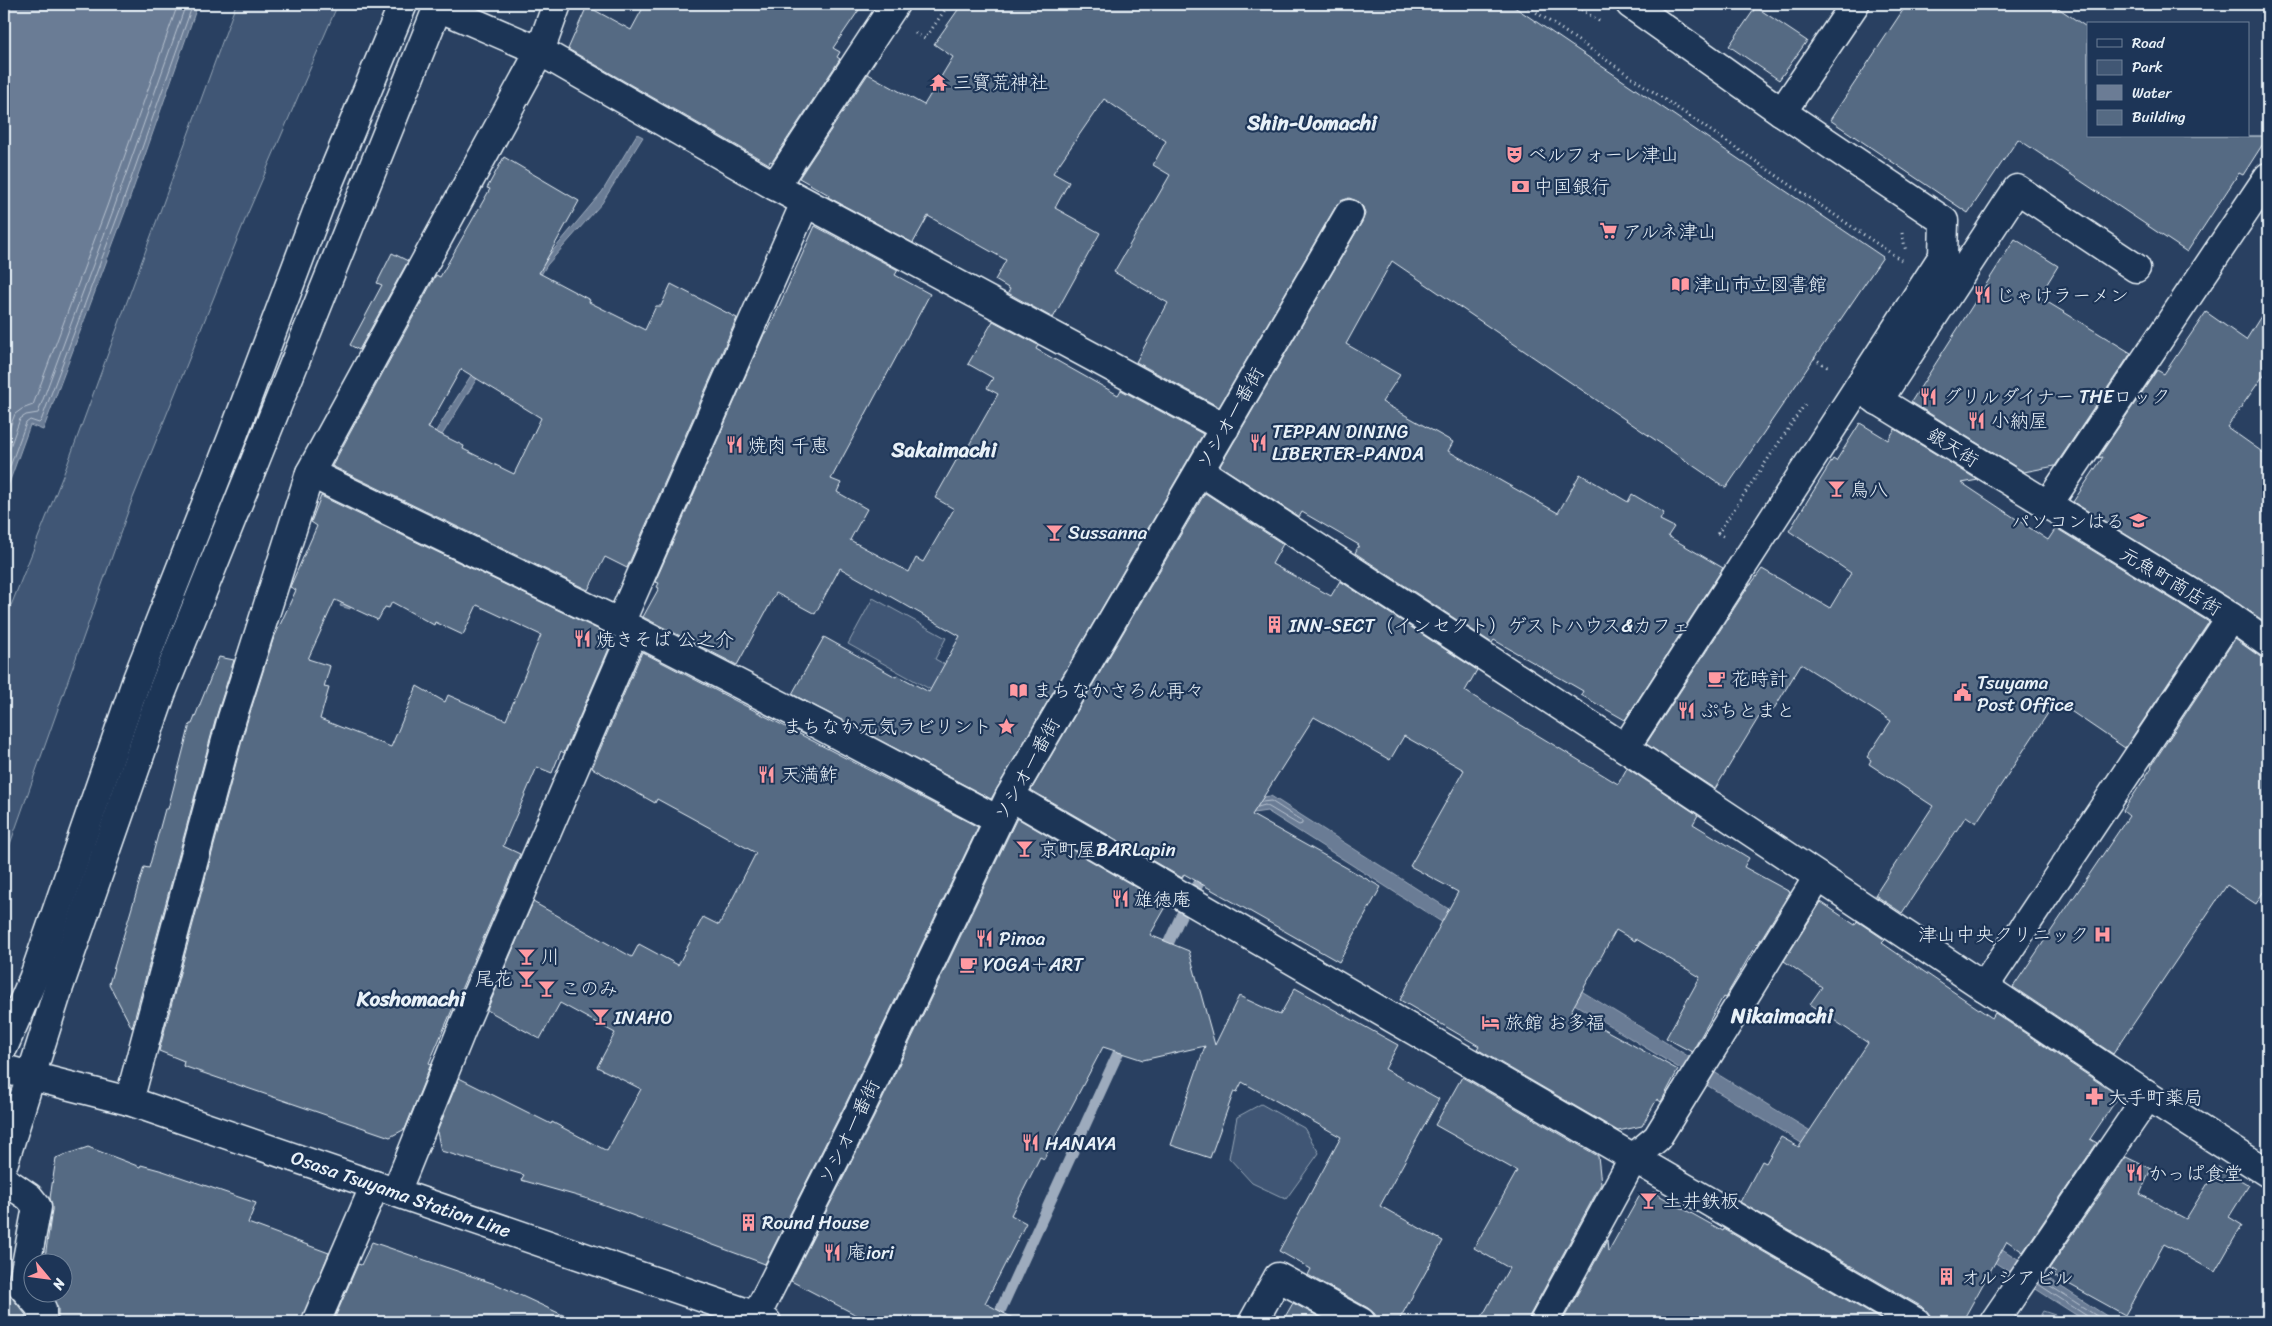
<svg xmlns="http://www.w3.org/2000/svg" width="2272" height="1326" font-family="Sriracha,'Klee One',sans-serif">
	<style>
		.green { fill: #415774; stroke: #94a4b6 }
		.water { fill: #6b7c95; stroke: #9dabbd }
		.lines { fill: none; stroke-linecap: round; stroke-linejoin: round }
		.shore { stroke: #b6c2d0; stroke-width: 1 }
		.stream { stroke: #9dabbd; stroke-width: 11 }
		.building { fill: #556a83; stroke: #e8f1f8; fill-rule: evenodd }
		.minor-casing { stroke: #e8f1f8; stroke-width: 31 }
		.major-casing { stroke: #e8f1f8; stroke-width: 31 }
		.highway-casing { stroke: #e8f1f8; stroke-width: 31 }
		.path { stroke: #e8f1f8; stroke-width: 3; stroke-dasharray: 1 4; stroke-linecap: butt }
		.minor { stroke: #1d3557; stroke-width: 28 }
		.major { stroke: #1d3557; stroke-width: 28 }
		.highway { stroke: #1d3557; stroke-width: 28 }
		.labels { text-anchor: middle; dominant-baseline: central; stroke-width: 4.5; stroke-linejoin: round; paint-order: stroke }
		.poi-label { font-size: 19px; fill: #e8f1f8; stroke: #1d3557; text-anchor: start }
		.street-label { font-size: 19px; fill: #e8f1f8; stroke: #1d3557 }
		.quarter-label { font-size: 21px; font-weight: bold; fill: #e8f1f8; stroke: #1d3557 }
	</style>
	<rect width="100%" height="100%" fill="#294061"/>
	<filter id="ink" filterUnits="userSpaceOnUse"><feTurbulence type="fractalNoise" baseFrequency=".02" numOctaves="2"/><feDisplacementMap in="SourceGraphic" scale="10" xChannelSelector="R" yChannelSelector="G"/><feConvolveMatrix kernelMatrix="1 2 1 2 8 2 1 2 1" color-interpolation-filters="sRGB"/></filter>
	<g filter="url(#ink)">
		<g class="green">
			<path d="M236,4H338L247,215L131,503L4,861V623L66,468Z"/>
			<path d="M873,598L946,638L935,659L1027,710L1013,735L848,644Z"/>
			<path d="M1261,1104L1304,1128L1319,1153L1286,1199L1252,1183L1229,1158L1237,1117Z"/>
			<path d="M2043,1311L2055,1315L2067,1322H2037Z"/>
		</g>
		<g class="water">
			<path d="M4,4H198L125,212L43,430L30,425L4,497Z"/>
			<path d="M637,134L643,137L602,203L547,265L400,503L351,601L350,609L340,606L394,498L454,402L545,260L602,192Z"/>
			<path d="M1271,796L1480,929L1971,1229L2116,1322H2087L1963,1242L1473,942L1267,811L1247,814L1245,799Z"/>
		</g>
		<g class="lines">
			<g class="shore">
				<path d="M4,442L15,414L22,409L33,405L107,206L178,4"/>
				<path d="M4,464L20,419L26,415L38,413L114,208L186,4"/>
				<path d="M4,483L26,423L30,420L39,423L41,421L120,210L193,4"/>
				<path d="M1258,807L1265,805L1269,807L1299,825L1302,824V821L1271,801L1262,802"/>
				<path d="M2041,1280L2106,1322"/>
				<path d="M2038,1284L2087,1316L2089,1322"/>
			</g>
			<g class="stream">
				<path d="M1162,957L1185,907L1206,871"/>
				<path d="M995,1322L1124,1040"/>
			</g>
		</g>
		<g class="building">
			<path d="M645,4H863L833,48L840,52L837,57L840,59L772,162L770,161L769,164L568,49L587,6L631,30Z"/>
			<path d="M962,4H1510L1883,257L1726,488L1392,261L1346,344L1400,375L1382,402L1453,442L1448,451L1558,513L1580,474L1628,502L1632,494L1664,513L1660,520L1674,527L1668,536L1723,568L1625,720L1581,695L1583,691L1494,640L1492,643L1355,553L1359,545L1302,512L1299,517L1220,466L1362,222L1365,214L1363,207L1357,201L1349,198L1341,201L1336,206L1219,407L1136,362L1168,303L1114,272L1170,175L1153,165L1166,141L1104,99L1053,173L1069,182L1055,208L1100,233L1053,318L1008,293L1010,289L995,280L1006,260L928,216L913,243L828,197L829,195L799,178L868,74L924,105L953,57L934,44Z"/>
			<path d="M1907,4H2052L2088,28V136H2268L2243,175L2239,173L2187,252L2018,139L1968,213L1830,120Z"/>
			<path d="M1756,7L1807,41L1779,80L1729,46Z"/>
			<path d="M504,157L579,201L539,273L590,300L589,302L645,330L656,306H661L671,284L737,318L627,568L605,557L588,590L332,466L436,275L440,277L490,189L487,188ZM461,369L541,418L514,474L463,449L464,446L428,428Z"/>
			<path d="M815,226L898,270L895,275L930,294L831,479L841,483L837,492L867,509L850,540L909,572L916,558L923,562L954,509L935,498L962,450L965,452L998,394L987,388L993,378L968,364L993,321L1038,345L1036,349L1118,395L1121,390L1203,434L991,799L792,694L824,637L896,677L897,675L929,692L960,636L840,568L815,614L776,593L737,665L643,617L659,588L657,587L659,583L655,582L765,332L767,333Z"/>
			<path d="M2015,239L2058,266L2039,297L2131,353L2055,466L2024,472L1911,402Z"/>
			<path d="M392,253L408,261L359,350L350,345L382,285L377,283Z"/>
			<path d="M2268,305V369L2227,427L2268,456V624L2239,604L2073,502L2103,457L2098,458L2157,370L2164,374L2206,312L2246,340Z"/>
			<path d="M1860,423L1888,440L1895,429L1978,480L1962,483L2048,540L2056,528L2209,622L2125,748L2056,701L1976,823L1966,816L1902,913L1875,895L1933,806L1869,764L1871,760L1867,757L1891,721L1801,664L1772,712L1765,707L1715,789L1646,744L1750,584H1751L1762,569L1830,608L1851,573L1789,531L1833,459L1836,461Z"/>
			<path d="M1205,493L1283,544L1272,564L1331,596L1340,581L1477,670L1465,691L1618,784L1627,768L1698,815L1693,824L1749,858L1744,867L1790,892L1758,944L1757,943L1725,998L1723,997L1692,1052L1666,1038L1700,977L1636,939L1635,941L1616,930L1571,1011L1678,1070L1661,1102L1657,1099L1642,1126L1618,1131L1477,1049L1479,1046L1400,1000L1458,892L1410,866L1464,770L1404,736L1390,760L1314,717L1252,815L1381,887L1339,962L1184,874L1182,878L1031,790Z"/>
			<path d="M321,496L614,637L564,753L561,751L552,773L537,767L503,846L520,854L429,1063L431,1064L405,1129L390,1137L183,1066L184,1061L159,1051L247,722L273,640L296,590L290,587L317,526L311,522ZM335,600L378,620L385,607L389,608L392,602L434,625L435,622L463,635L477,605L541,635L506,720L448,695L445,702L417,686L391,747L320,719L329,688L324,687L330,666L308,659Z"/>
			<path d="M2235,639L2259,656L2268,658V884L2256,904L2227,885L2113,1054L2013,987L2129,816L2123,811L2152,767L2151,766Z"/>
			<path d="M642,652L978,827L846,1103L765,1264L588,1199L521,1180L524,1175L441,1151L437,1132L459,1078L551,1124L552,1122L607,1151L641,1089L597,1067L615,1033L560,1003L540,1039L487,1010L533,902L632,957L639,944L678,965L703,917L719,925L756,853L657,799L655,803L592,768Z"/>
			<path d="M219,657L234,660L217,714L132,1028L109,984L144,867L149,868L165,809H168L190,724H192Z"/>
			<path d="M1017,818L1167,905L1150,935L1189,951L1215,1045L1239,996L1280,1015L1295,988L1398,1045L1385,1069L1439,1099L1380,1206L1443,1241L1398,1322H1377L1375,1314L1368,1308L1308,1275L1311,1269L1279,1251L1341,1137L1242,1082L1237,1092L1234,1091L1210,1158L1171,1145L1205,1046L1143,1060L1103,1047L1044,1159L1040,1157L1011,1215L1026,1223L985,1303L1020,1322H870L791,1281L874,1117Z"/>
			<path d="M1821,902L1855,925L1857,921L1885,940L1882,943L1898,954L1992,1018L1995,1013L2119,1096L2090,1139L2097,1143L2023,1252L2007,1241L1962,1322H1932L1930,1315L1924,1308L1740,1202L1762,1161L1766,1163L1781,1137L1799,1147L1868,1043L1810,1004L1822,987L1784,961Z"/>
			<path d="M1462,1077L1598,1156L1601,1184L1530,1315L1528,1322H1479L1509,1268L1474,1248L1517,1171L1435,1125Z"/>
			<path d="M88,1147L140,1167L141,1165L163,1171L256,1203L248,1223L329,1253L301,1322H58V1308L49,1294H62V1264H44L52,1210L50,1198L56,1158Z"/>
			<path d="M2126,1157L2151,1169L2140,1194L2186,1219L2218,1167L2249,1185L2229,1217L2242,1225L2215,1272L2164,1244L2125,1315L2054,1276L2056,1273L2049,1269Z"/>
			<path d="M1653,1192L1723,1231L1724,1229L1885,1322H1562L1607,1240L1608,1252L1640,1195L1649,1200Z"/>
			<path d="M372,1242L498,1285L578,1322H333L358,1264L361,1265Z"/>
			<path d="M4,1294H9L26,1315V1322H4Z"/>
			<path d="M1293,1303L1329,1322H1282Z"/>
		</g>
		<g class="lines">
			<defs>
				<g id="minor">
					<path d="M438,7L540,51L775,186L1225,428"/>
					<path d="M1782,112L1855,4"/>
					<path d="M775,186L895,4"/>
					<path d="M1858,388L2231,617L2268,643"/>
					<path d="M1878,401L2017,189L2136,268"/>
					<path d="M1200,471L1625,748L2148,1096L2268,1173"/>
					<path d="M310,473L620,623L819,725L998,820"/>
					<path d="M2047,506L2268,177"/>
					<path d="M620,623L805,203"/>
					<path d="M1625,748L1943,256L1944,221L1782,112L1630,4"/>
					<path d="M1010,796L1916,1322"/>
					<path d="M1984,987L2231,617"/>
					<path d="M4,1046L33,979L137,679L232,438L320,204L403,4"/>
					<path d="M31,1076L59,987L162,692L439,4"/>
					<path d="M129,1101L232,718L310,473L540,51L557,4"/>
					<path d="M4,1180L29,1197L37,1207L22,1286L42,1309V1322"/>
					<path d="M396,1192L464,1024L634,630"/>
					<path d="M316,1322L375,1185"/>
					<path d="M753,1322L860,1110L1010,796L1349,214"/>
					<path d="M1253,1322L1278,1277L1361,1322"/>
					<path d="M1544,1322L1634,1157L1657,1138L1818,877"/>
					<path d="M1994,1322L2148,1096"/>
				</g>
				<path id="major" d="M31,1076L129,1101L756,1316L767,1322"/>
				<path id="highway" d="M4,1069L31,1076L4,1162"/>
			</defs>
			<use href="#minor" class="minor-casing"/>
			<use href="#major" class="major-casing"/>
			<use href="#highway" class="highway-casing"/>
			<g class="path">
				<path d="M1524,4L1901,260"/>
				<path d="M1573,4L1602,23"/>
				<path d="M915,33L925,39L949,4"/>
				<path d="M1902,233L1906,252"/>
				<path d="M1814,358L1830,369"/>
				<path d="M1723,536L1718,533L1805,404"/>
			</g>
			<use href="#minor" class="minor"/>
			<use href="#major" class="major"/>
			<use href="#highway" class="highway"/>
		</g>
	</g>
	<defs>
		<symbol id="temple-bare" viewBox="-9 -9 18 18"><path d="M0-6L5-2H3V0L6.5 2.5H4V6H1.5V3h-3V6H-4V2.5H-6.5L-3 0V-2H-5Z" fill="#ff9aa2" stroke="#1d3557" stroke-width="2.5" paint-order="stroke"/></symbol>
		<symbol id="theatre-bare" viewBox="-9 -9 18 18"><path d="M-5-5.5Q0-4 5-5.5V0Q5 5 0 6Q-5 5-5 0ZM-3.3-2.5H-1v1.5H-3.3ZM1-2.5H3.3v1.5H1ZM-2.8 1Q0 5.5 2.8 1Z" fill="#ff9aa2" stroke="#1d3557" stroke-width="2.5" paint-order="stroke"/></symbol>
		<symbol id="bank-bare" viewBox="-9 -9 18 18"><path d="M-6-4H6V4H-6ZM0-2.3a2.3 2.3 0 1 0 0 4.6a2.3 2.3 0 1 0 0-4.6Z" fill="#ff9aa2" stroke="#1d3557" stroke-width="2.5" paint-order="stroke"/></symbol>
		<symbol id="supermarket-bare" viewBox="-9 -9 18 18"><path d="M-6-5.5h2.5l.6 2H6L4.5 2H-2.5L-4.4-4H-6ZM-1.5 3.2a1.3 1.3 0 1 0 .1 0ZM3 3.2a1.3 1.3 0 1 0 .1 0Z" fill="#ff9aa2" stroke="#1d3557" stroke-width="2.5" paint-order="stroke"/></symbol>
		<symbol id="library-bare" viewBox="-9 -9 18 18"><path d="M-6-4Q-3-5.5-.7-3.5V5Q-3 3-6 4ZM6-4Q3-5.5 .7-3.5V5Q3 3 6 4Z" fill="#ff9aa2" stroke="#1d3557" stroke-width="2.5" paint-order="stroke"/></symbol>
		<symbol id="restaurant-bare" viewBox="-9 -9 18 18"><path d="M-5-6h1v4h1v-4h1v4h1v-4h1v5L-1.5 .5V6h-2V.5L-5-1ZM5-6V6H3V1.5H1.5Q1.5-4 5-6Z" fill="#ff9aa2" stroke="#1d3557" stroke-width="2.5" paint-order="stroke"/></symbol>
		<symbol id="bar-bare" viewBox="-9 -9 18 18"><path d="M-6-5H6L.8 .8V4.5H3.5V6h-7V4.5H-.8V.8Z" fill="#ff9aa2" stroke="#1d3557" stroke-width="2.5" paint-order="stroke"/></symbol>
		<symbol id="school-bare" viewBox="-9 -9 18 18"><path d="M0-5L7-2L0 1L-7-2ZM-4 1L0 2.5L4 1V4Q0 6-4 4Z" fill="#ff9aa2" stroke="#1d3557" stroke-width="2.5" paint-order="stroke"/></symbol>
		<symbol id="building-bare" viewBox="-9 -9 18 18"><path d="M-4-6H4V6H1V3H-1V6H-4ZM-2.5-4.3h1.7v1.8h-1.7ZM.8-4.3h1.7v1.8H.8ZM-2.5-1h1.7V.8h-1.7ZM.8-1h1.7V.8H.8Z" fill="#ff9aa2" stroke="#1d3557" stroke-width="2.5" paint-order="stroke"/></symbol>
		<symbol id="cafe-bare" viewBox="-9 -9 18 18"><path d="M-5.5-4.5H6V0H3Q3 3.5 0 3.5H-2.5Q-5.5 3.5-5.5 0ZM3-3.2v2h1.7v-2ZM-6 4.5H4V6H-6Z" fill="#ff9aa2" stroke="#1d3557" stroke-width="2.5" paint-order="stroke"/></symbol>
		<symbol id="civic-bare" viewBox="-9 -9 18 18"><path d="M-.6-6.5H3V-4.5H.6V-3L4-1V1h2V6H-6V1h2V-1L-.6-3ZM-1.2 2.5V6h2.4V2.5Z" fill="#ff9aa2" stroke="#1d3557" stroke-width="2.5" paint-order="stroke"/></symbol>
		<symbol id="sight-bare" viewBox="-9 -9 18 18"><path d="M0-6L1.8-2.2L6-1.7L2.9 1.2L3.7 5.4L0 3.3L-3.7 5.4L-2.9 1.2L-6-1.7L-1.8-2.2Z" fill="#ff9aa2" stroke="#1d3557" stroke-width="2.5" paint-order="stroke"/></symbol>
		<symbol id="hospital-bare" viewBox="-9 -9 18 18"><path d="M-5-5h3v3.5h4V-5h3V5h-3V1.5h-4V5h-3Z" fill="#ff9aa2" stroke="#1d3557" stroke-width="2.5" paint-order="stroke"/></symbol>
		<symbol id="hotel-bare" viewBox="-9 -9 18 18"><path d="M-6-4.5h1.5V1H6V5H4.5V3h-9V5H-6ZM-4 0a1.8 1.8 0 1 1 3.6 0ZM.5 0V-2.5h3Q6-2.5 6 0Z" fill="#ff9aa2" stroke="#1d3557" stroke-width="2.5" paint-order="stroke"/></symbol>
		<symbol id="pharmacy-bare" viewBox="-9 -9 18 18"><path d="M-2-6h4v4h4v4h-4v4h-4v-4h-4v-4h4Z" fill="#ff9aa2" stroke="#1d3557" stroke-width="2.5" paint-order="stroke"/></symbol>
	</defs>
	<g fill-rule="evenodd">
		<use href="#temple-bare" x="926" y="70" width="25" height="25"/>
		<use href="#theatre-bare" x="1502" y="142" width="25" height="25"/>
		<use href="#bank-bare" x="1508" y="174" width="25" height="25"/>
		<use href="#supermarket-bare" x="1596" y="218" width="25" height="25"/>
		<use href="#library-bare" x="1668" y="272" width="25" height="25"/>
		<use href="#restaurant-bare" x="1970" y="282" width="25" height="25"/>
		<use href="#restaurant-bare" x="1916" y="384" width="25" height="25"/>
		<use href="#restaurant-bare" x="1964" y="408" width="25" height="25"/>
		<use href="#restaurant-bare" x="1246" y="430" width="25" height="25"/>
		<use href="#restaurant-bare" x="722" y="432" width="25" height="25"/>
		<use href="#bar-bare" x="1824" y="476" width="25" height="25"/>
		<use href="#school-bare" x="2126" y="508" width="25" height="25"/>
		<use href="#bar-bare" x="1042" y="520" width="25" height="25"/>
		<use href="#building-bare" x="1262" y="612" width="25" height="25"/>
		<use href="#restaurant-bare" x="570" y="626" width="25" height="25"/>
		<use href="#cafe-bare" x="1704" y="666" width="25" height="25"/>
		<use href="#library-bare" x="1006" y="678" width="25" height="25"/>
		<use href="#civic-bare" x="1950" y="680" width="25" height="25"/>
		<use href="#restaurant-bare" x="1674" y="698" width="25" height="25"/>
		<use href="#sight-bare" x="994" y="714" width="25" height="25"/>
		<use href="#restaurant-bare" x="754" y="762" width="25" height="25"/>
		<use href="#bar-bare" x="1012" y="836" width="25" height="25"/>
		<use href="#restaurant-bare" x="1108" y="886" width="25" height="25"/>
		<use href="#hospital-bare" x="2090" y="922" width="25" height="25"/>
		<use href="#restaurant-bare" x="972" y="926" width="25" height="25"/>
		<use href="#bar-bare" x="514" y="944" width="25" height="25"/>
		<use href="#cafe-bare" x="956" y="952" width="25" height="25"/>
		<use href="#bar-bare" x="514" y="966" width="25" height="25"/>
		<use href="#bar-bare" x="534" y="976" width="25" height="25"/>
		<use href="#bar-bare" x="588" y="1004" width="25" height="25"/>
		<use href="#hotel-bare" x="1478" y="1010" width="25" height="25"/>
		<use href="#pharmacy-bare" x="2082" y="1084" width="25" height="25"/>
		<use href="#restaurant-bare" x="1018" y="1130" width="25" height="25"/>
		<use href="#restaurant-bare" x="2122" y="1160" width="25" height="25"/>
		<use href="#bar-bare" x="1636" y="1188" width="25" height="25"/>
		<use href="#building-bare" x="736" y="1210" width="25" height="25"/>
		<use href="#restaurant-bare" x="820" y="1240" width="25" height="25"/>
		<use href="#building-bare" x="1934" y="1264" width="25" height="25"/>
	</g>
	<g class="labels">
		<g class="poi-label">
			<text x="953" y="82">三寳荒神社</text>
			<text x="1528" y="154">ベルフォーレ津山</text>
			<text x="1534" y="186">中国銀行</text>
			<text x="1623" y="231">アルネ津山</text>
			<text x="1694" y="284">津山市立図書館</text>
			<text x="1996" y="295">じゃけラーメン</text>
			<text x="1943" y="396">グリルダイナー THEロック</text>
			<text x="1991" y="420">小納屋</text>
			<text x="1272" y="431">TEPPAN DINING<tspan x="1272" dy="22">LIBERTER-PANDA</tspan></text>
			<text x="748" y="445">焼肉 千恵</text>
			<text x="1850" y="489">鳥八</text>
			<text x="2125" y="521" text-anchor="end">パソコンはる</text>
			<text x="1068" y="532">Sussanna</text>
			<text x="1289" y="625">INN-SECT（インセクト）ゲストハウス&amp;カフェ</text>
			<text x="596" y="639">焼きそば 公之介</text>
			<text x="1731" y="678">花時計</text>
			<text x="1977" y="682">Tsuyama<tspan x="1977" dy="22">Post Office</tspan></text>
			<text x="1033" y="690">まちなかさろん再々</text>
			<text x="1700" y="710">ぷちとまと</text>
			<text x="992" y="726" text-anchor="end">まちなか元気ラビリント</text>
			<text x="781" y="774">天満鮓</text>
			<text x="1039" y="849">京町屋BARLapin</text>
			<text x="1134" y="899">雄徳庵</text>
			<text x="2089" y="934" text-anchor="end">津山中央クリニック</text>
			<text x="999" y="938">Pinoa</text>
			<text x="541" y="956">川</text>
			<text x="983" y="964">YOGA＋ART</text>
			<text x="513" y="978" text-anchor="end">尾花</text>
			<text x="561" y="988">このみ</text>
			<text x="614" y="1017">INAHO</text>
			<text x="1505" y="1022">旅館 お多福</text>
			<text x="2108" y="1097">大手町薬局</text>
			<text x="1045" y="1143">HANAYA</text>
			<text x="2148" y="1173">かっぱ食堂</text>
			<text x="1663" y="1200">土井鉄板</text>
			<text x="762" y="1222">Round House</text>
			<text x="847" y="1252">庵iori</text>
			<text x="1961" y="1277">オルシアビル</text>
		</g>
		<g class="street-label">
			<text transform="translate(1230 418) rotate(-60)">ソシオ一番街</text>
			<text transform="translate(1953 447) rotate(32)">銀天街</text>
			<text transform="translate(2171 581) rotate(31)">元魚町商店街</text>
			<text transform="translate(1027 769) rotate(-61)">ソシオ一番街</text>
			<text transform="translate(849 1132) rotate(-64)">ソシオ一番街</text>
			<text transform="translate(401 1194) rotate(19)">Osasa Tsuyama Station Line</text>
		</g>
		<g class="quarter-label">
			<text x="1312" y="123">Shin-Uomachi</text>
			<text x="944" y="450">Sakaimachi</text>
			<text x="411" y="999">Koshomachi</text>
			<text x="1782" y="1016">Nikaimachi</text>
		</g>
	</g>
	<rect width="2272" height="1326" fill="none" stroke="#1d3557" stroke-width="20"/>
	<rect x="10" y="10" width="2252" height="1306" fill="none" stroke="#e8f1f8" stroke-width="2" filter="url(#ink)"/>
	<rect x="2087" y="22" width="162" height="115" fill="#1d3557" stroke="#6e8097"/>
	<rect x="2097" y="39" width="25" height="8" fill="#1d3557" stroke="#6e8097"/>
	<text x="2132" y="48" font-size="15" fill="#e8f1f8">Road</text>
	<rect x="2097" y="60" width="25" height="15" fill="#415774" stroke="#6e8097"/>
	<text x="2132" y="72" font-size="15" fill="#e8f1f8">Park</text>
	<rect x="2097" y="85" width="25" height="15" fill="#6b7c95" stroke="#6e8097"/>
	<text x="2132" y="98" font-size="15" fill="#e8f1f8">Water</text>
	<rect x="2097" y="110" width="25" height="15" fill="#556a83" stroke="#6e8097"/>
	<text x="2132" y="122" font-size="15" fill="#e8f1f8">Building</text>
	<g transform="translate(48 1278) rotate(119)"><circle r="24" fill="#1d3557" stroke="#6e8097"/>
	<path d="M0-4L9 19L0 12L-9 19Z" fill="#ff9aa2"/>
	<text y="-8" font-size="14" font-weight="bold" text-anchor="middle" fill="#e8f1f8">N</text>
	</g>
</svg>
